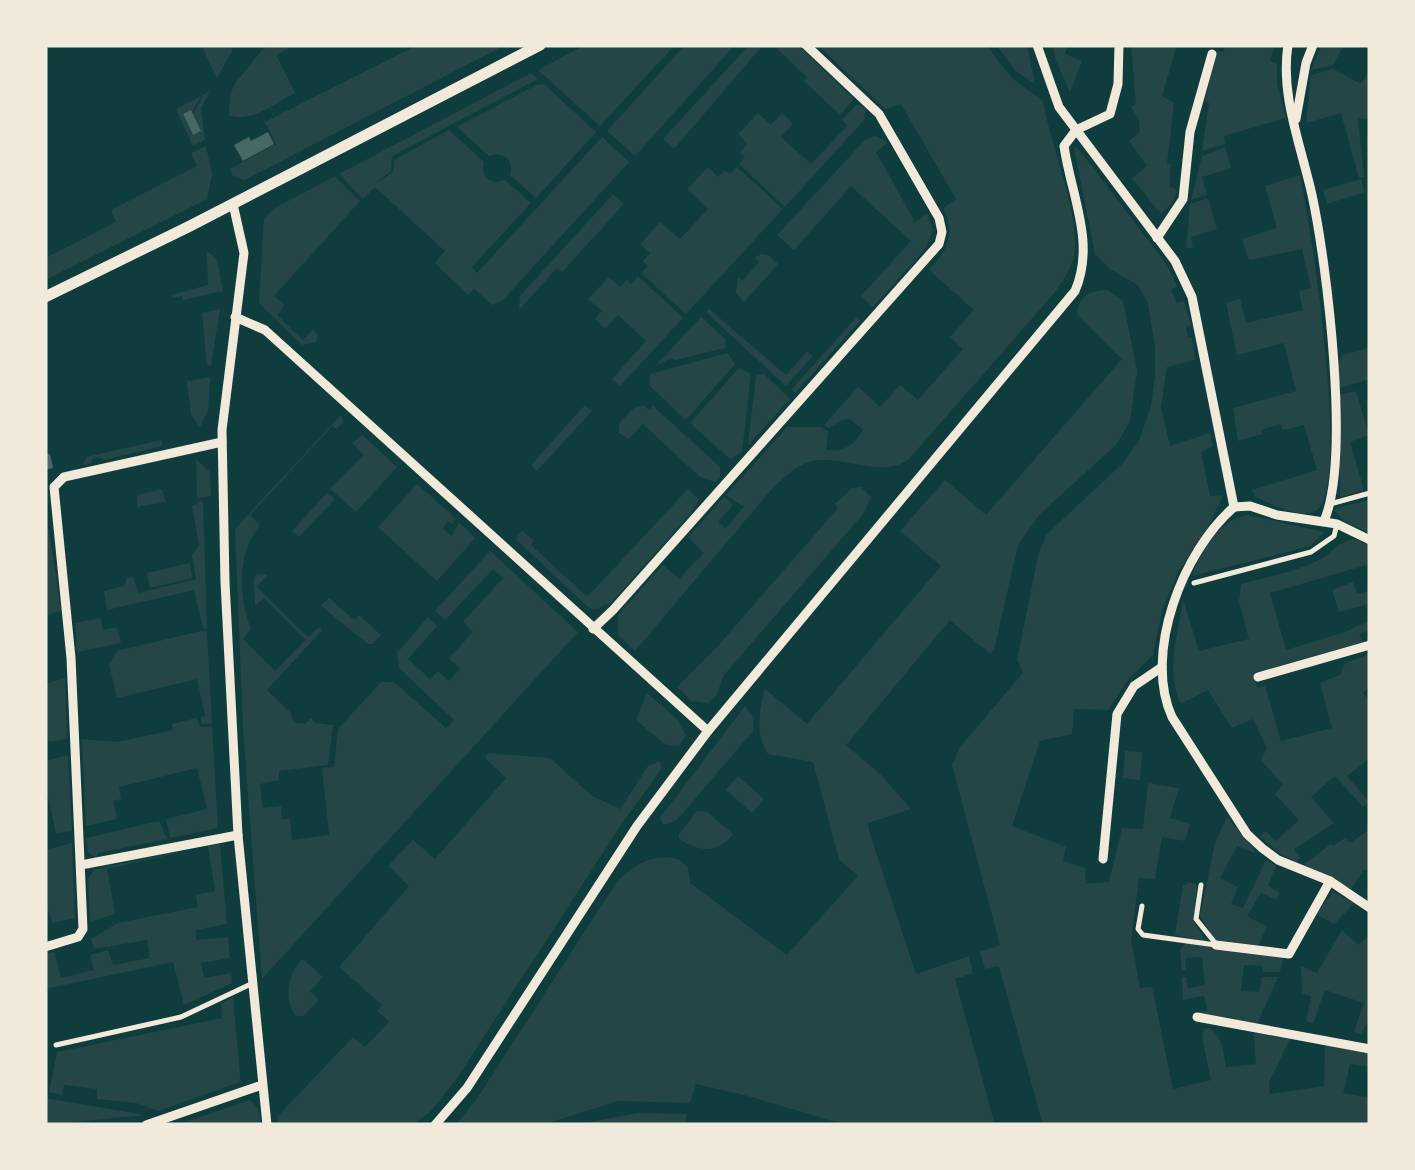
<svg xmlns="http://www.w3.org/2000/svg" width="1415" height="1170" font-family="Helvetica,sans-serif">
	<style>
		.green { fill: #244646 }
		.building { fill: #486865 }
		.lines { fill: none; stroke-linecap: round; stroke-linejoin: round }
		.service { stroke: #f1e9da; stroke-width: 5 }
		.minor { stroke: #f1e9da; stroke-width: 9 }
		.tertiary { stroke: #f1e9da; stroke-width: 11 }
	</style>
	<rect width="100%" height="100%" fill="#0f3d3e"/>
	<g class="green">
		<path d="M201,45L231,46L232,51L217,78Z"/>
		<path d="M271,45H295L276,55L295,93C276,103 250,124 229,115L230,94L236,82L263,49Z"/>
		<path d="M417,45H505L245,180L233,176L230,169L276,144L265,122Z"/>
		<path d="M585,45H675L600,126L538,70Z"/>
		<path d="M685,45H735L635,156L607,131Z"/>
		<path d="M749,45H763L674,149L663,139Z"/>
		<path d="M773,45H798L854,99L840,115L804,81L807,77Z"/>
		<path d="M818,45H986L1012,78L1043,101C1050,145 1081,215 1074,256C1071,269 1063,280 1056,291L909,459C881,480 841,453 809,462C794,466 782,480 771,490L635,651L618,635V615L663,565L679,579L704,553L688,537L724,497L733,505L718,522L726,528L744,507L726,495L787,427H822L828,432L826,450C844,452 855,445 863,430L850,419L841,420L829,428L824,425L858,387L880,407L900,385L918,400L963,349L950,337L974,310L929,270C948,249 956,235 943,208L956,199L901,104L885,109Z"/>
		<path d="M996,45H1027L1035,84L1016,71Z"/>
		<path d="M1053,45H1068L1065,54L1082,61L1070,92L1055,58Z"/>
		<path d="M1131,45H1177L1162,96L1174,103L1167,164L1171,165L1169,186L1177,190L1173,202L1161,214L1132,178L1147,166L1129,141L1140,132L1139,120L1131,107L1136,104Z"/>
		<path d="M1225,45H1275L1270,61L1277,64V84L1286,118L1224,136L1225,144L1202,151L1209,103L1205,102L1215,51L1224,52Z"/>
		<path d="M1322,45H1344L1333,65L1311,70Z"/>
		<path d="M1333,69L1361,84L1370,70V118L1358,119L1364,177L1359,178L1341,113L1306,123L1311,75Z"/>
		<path d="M531,73L538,79L392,156L391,171L374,185L393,172L394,160L449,130L484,162C479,176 491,186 505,180L531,203L472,267L477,273L602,137L629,162L502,301L492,305L474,289L468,295L435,263L445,251L375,187L363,199L339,174Z"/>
		<path d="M544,84L596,132L536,198L510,175C515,160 503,150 489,156L457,127L536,85Z"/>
		<path d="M210,91L201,108L205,140L193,146L176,109L201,96L192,112L183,114L192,135L200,132L193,114L204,94Z"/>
		<path d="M857,104L866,108L864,120L785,207L739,164L745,157L740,152L747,144L738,134L758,113L771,125L782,113L793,124L781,137L811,164L847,126L842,120Z"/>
		<path d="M875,136L888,142L876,152L915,222L927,214L933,230L925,249L873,307L861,296L911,241L851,186L794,250L777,235L865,140Z"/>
		<path d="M206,146L212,174L207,199L45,280V258L116,222L111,210L197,166L191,153Z"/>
		<path d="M1225,147L1231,168L1202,177L1207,195L1191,200L1202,156Z"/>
		<path d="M1074,148H1078L1167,265L1177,286L1171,290L1177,303L1184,301L1191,325L1186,326L1188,338H1192L1195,360L1167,367L1161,407L1170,446L1210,433L1213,446L1201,452L1210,496L1223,495L1209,525L1178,572L1162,611L1153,655L1127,681L1108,710L1074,709L1072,734L1040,741L1012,826L1066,847L1063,861L1085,868L1086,884L1109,882L1122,828L1143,829L1148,783L1179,788L1170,818L1190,824L1185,841L1162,837L1155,879L1139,878L1131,939L1140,988L1152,987L1173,1089L1211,1080L1202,1037L1204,1029L1210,1028C1223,1039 1223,1051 1226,1067L1256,1064L1254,1033L1290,1039L1269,1082L1270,1094L1324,1086L1325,1044L1370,1052V1067L1350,1064L1343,1093L1370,1098V1125H1043L999,966L985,969L980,952L1000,945L952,765L960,747L1023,673L1017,660L1039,552L1047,534L1121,465L1139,441L1151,406L1155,376V346L1148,304L1138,285L1110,269L1095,254Z"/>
		<path d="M708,167L718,177L725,170L730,174L737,167L783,209L686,314L641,273L648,266L643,261L650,253L640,244L660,222L680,239L708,209L687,189Z"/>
		<path d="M1300,175C1311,225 1349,475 1319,508C1305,523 1269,503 1255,496L1252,490L1317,470L1304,425L1283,430L1280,424L1261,430L1262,434L1238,441L1233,408L1296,391L1284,343L1237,355L1226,303L1240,299L1246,323L1303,310L1299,291L1311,288L1302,249L1249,260L1242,239L1277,228L1265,186Z"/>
		<path d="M335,176L360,201L274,296L284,305L277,315L303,340L313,330L318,335L316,342L302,345L259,303L264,218L275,208Z"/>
		<path d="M1361,179L1365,192L1327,204L1323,190Z"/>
		<path d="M613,194L624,204L562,272L557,268L519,310L520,296Z"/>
		<path d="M1208,198L1217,229L1191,237L1193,247L1186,249L1190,204Z"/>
		<path d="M207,251L217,259L223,291L183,300L182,296L172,298L171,295L208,285Z"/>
		<path d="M761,254L768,255L778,264L744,302L736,293L738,277L742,281L759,262L755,258Z"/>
		<path d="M638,276L683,318L620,386L612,379L646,341L618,315L605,329L595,319L602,311L588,299L609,277L620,287L627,280L631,284Z"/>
		<path d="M1107,290L1123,301L1137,370L1130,422L1116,445L1040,514L1018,545L994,650L990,654L950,620L846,745L881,775L911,809L868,823L869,831L916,974L969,956L973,973L955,979L995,1125H846L748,1096L696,1084L690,1103L617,1101L543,1125H456L478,1097L616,883C632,865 656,851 680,860L688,868L690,883L787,955L858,876L839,859L813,762L768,754C755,736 759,710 765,689L807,724L941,566L900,531L945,480L986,515L1122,359L1077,315C1078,296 1090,290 1107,290Z"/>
		<path d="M220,309L211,365L207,366L202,313Z"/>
		<path d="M709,309L786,375L807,352L813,356L786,386L706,312Z"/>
		<path d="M701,317L726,340L725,348L675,360L671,358L655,366Z"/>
		<path d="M856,318L860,321L795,393L791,390Z"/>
		<path d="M1370,348V379L1340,388L1338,366L1342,355Z"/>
		<path d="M727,353L735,364L686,420L649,385L650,374Z"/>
		<path d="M739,368L751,374L742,452L730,459L690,423Z"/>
		<path d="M186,374L188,381L210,377L208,411L200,427L191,414Z"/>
		<path d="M764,374L790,399L748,445L756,375Z"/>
		<path d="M1356,391L1369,435L1350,442L1364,490L1340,497L1339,395Z"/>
		<path d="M585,405L592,411L537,471L531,465Z"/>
		<path d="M644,406L650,410L653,406L720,467V477L715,482L700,477L643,424L629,439L619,433V423L634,408Z"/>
		<path d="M341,415L343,422L337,429L332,426L250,515L260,525C237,553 238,596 251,629L243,639L275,671L306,640L264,598L255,606L254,580L256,574L267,575L257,587L308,637L319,627L322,630L267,690L290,712L295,723L305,724L311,718L316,723L333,725L328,765L279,771V780L260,784L263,808L281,806L282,819H290L292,840L329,835L322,768L334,767L338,729L381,682H394L446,728L454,720L399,668L397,653L428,617L437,626L408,659L430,679L438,671L449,681L460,669L449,658L473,632L463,622L503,578L493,569L445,620L435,611L490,551L578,632L262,979L243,729L235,529Z"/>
		<path d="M362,435L397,467L356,512L330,489L364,455L352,443Z"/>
		<path d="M161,440L162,446L103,460L102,457L92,459V463L83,465L86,457Z"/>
		<path d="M196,459L210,472L211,496L197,498Z"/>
		<path d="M417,484L456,519L452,524L448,521L443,529L452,536L459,522L475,538L437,581L378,527Z"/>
		<path d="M861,487L871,497L863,514L724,675L716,696L708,703L692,701L677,687L717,647L838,508L835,504L852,488Z"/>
		<path d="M162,489L166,502L137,507V495Z"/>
		<path d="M688,489L699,500L691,513L609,605L606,604L596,609L589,608L516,539L522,530L534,541L531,545L585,595L590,594Z"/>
		<path d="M327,493L335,499L299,537L292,531Z"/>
		<path d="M203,500L207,629L203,628L194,590L107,610L104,591L124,586L127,578L133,577L138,593L196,579L192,555L199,545L192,506Z"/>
		<path d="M1370,500V533L1346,522L1335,512L1336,508Z"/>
		<path d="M1248,515L1324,532L1311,546L1192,576C1200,551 1220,519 1248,515Z"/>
		<path d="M49,529L61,611L47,615L45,531Z"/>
		<path d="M1354,539L1370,546V564L1270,593L1286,650L1345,632L1370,620V630L1359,634L1363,642L1253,673L1257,687L1265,686L1281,741L1332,728L1320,683L1340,675L1345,663L1370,654V686L1363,693L1370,701V758L1347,776L1369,802L1363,807L1335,776L1311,797L1334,823L1294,849L1300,858L1296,862L1279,853L1260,836L1266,831L1276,841L1299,820L1275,794L1283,785L1261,760L1267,748L1253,719L1232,728L1208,690L1181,704C1165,674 1178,633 1183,600L1199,651L1249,639L1239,602L1241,584C1266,577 1296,572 1319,560C1332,553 1339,541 1354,539Z"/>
		<path d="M190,563L192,578L150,588L147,573Z"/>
		<path d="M1353,582L1357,594L1370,591V604L1339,612L1332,590Z"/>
		<path d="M329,598L354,620L359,615L381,635L373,644H368L321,606Z"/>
		<path d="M101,618L103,630L117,627L121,643L77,652L75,623Z"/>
		<path d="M201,631L207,632L212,723L202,724L201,717L205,716L197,679L117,698L109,664L117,651Z"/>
		<path d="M65,678L67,739L49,742L45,727V684Z"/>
		<path d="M647,693L677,719L686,736L679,746L666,745L636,720Z"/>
		<path d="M745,706L754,718L753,731L683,813L675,821L663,825L660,818Z"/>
		<path d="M196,718L200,727H212L218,828L170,838L166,819L207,809L197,768L119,787L121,799L113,801L117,819L86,826L82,739L117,742L173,730L172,724Z"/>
		<path d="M1125,751L1142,752L1140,780L1123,778Z"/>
		<path d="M488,753L550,758L592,796L620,809L648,766L660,761L662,768L623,822L455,1081L430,1112L412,1125H278L277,1117L353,1037L365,1047L389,1022L377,1011L382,1005L339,967L409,886L388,866L413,840L435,859L506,778L485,758Z"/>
		<path d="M68,755L72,831L56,833L48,797H45V761Z"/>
		<path d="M738,776L764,799L752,813L726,790Z"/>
		<path d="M697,811L707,812L733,834C717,854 700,852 679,839V834Z"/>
		<path d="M1227,817L1255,850L1254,853L1237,846L1220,878L1238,887L1231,904L1243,908L1266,860L1276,866L1268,886L1280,893L1276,900L1261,893L1247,916L1267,927L1258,945L1215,940L1200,916L1215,843Z"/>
		<path d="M159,821L167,839L98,853L96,858L88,852L86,838Z"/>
		<path d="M1370,829V872L1364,869L1351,889L1303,865L1331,844L1333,846L1345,838L1350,843Z"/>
		<path d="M72,843L75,918L53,923L45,903V850Z"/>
		<path d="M220,844L227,924L196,930V940L228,937L230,958L201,963L204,978L231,973L232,983L184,1005L173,962L45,989V954L54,952L61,978L94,970L90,955L108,950L113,965L150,958L147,940L94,949L91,939L118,923L198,907L196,895L215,891L208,846Z"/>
		<path d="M191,850L107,869L115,914L90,922L88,878L95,869Z"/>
		<path d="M1188,882L1197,884L1194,922L1207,942L1175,935L1183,885H1187Z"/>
		<path d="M1333,892L1355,903L1334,924L1316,914Z"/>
		<path d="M1342,930L1358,945L1370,935V1018L1361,1034L1354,1031L1364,1003L1325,990L1313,1023L1306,1021L1311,997L1302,993L1301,966L1317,973Z"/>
		<path d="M1186,943L1283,957L1280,972H1263V966L1244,965L1241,991L1259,992L1262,977H1278L1257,1024L1197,1013L1207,1010L1204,996L1183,1000L1182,977H1186L1188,988L1205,985L1202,957L1185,958L1186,970H1182L1180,950Z"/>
		<path d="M301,960H304L323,977L310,991L319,1000L303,1016H296C284,999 287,976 301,960Z"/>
		<path d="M233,997L241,1085L240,1082L158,1111L136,1103L97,1099V1089L64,1085L62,1095L49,1092L57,1052L222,1018L221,1004Z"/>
		<path d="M45,1098L145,1115L45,1125Z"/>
		<path d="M250,1100L258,1108L261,1125H176Z"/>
		<path d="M638,1113L687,1114L684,1125H573Z"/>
	</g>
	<g class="building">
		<path d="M191,110L201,131L193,135L183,114Z"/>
		<path d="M268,132L274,144L243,161L234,145L249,137L251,141Z"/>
		<path d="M50,454L53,468L45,470V455Z"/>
	</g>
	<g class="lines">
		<g class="service">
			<path d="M1330,504L1370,493"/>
			<path d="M1194,583L1311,552L1334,536L1337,524"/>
			<path d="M1201,885L1196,919L1216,944"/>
			<path d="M1142,906L1138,929L1143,935L1216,945"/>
			<path d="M56,1045L181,1017L251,984"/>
		</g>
		<g class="minor">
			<path d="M1037,45L1059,107L1175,261L1192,297L1234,507"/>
			<path d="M1288,45C1280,96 1301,145 1312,195C1327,264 1351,459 1324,521"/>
			<path d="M1296,119L1306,63L1313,45"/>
			<path d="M233,204L244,253L222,430L225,582L238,835L267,1125"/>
			<path d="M1157,238L1183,199L1190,132L1212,54"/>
			<path d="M235,317L265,330L708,731"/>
			<path d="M1234,507C1183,551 1143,653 1172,717L1247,834L1262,848L1278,860L1330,881L1370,908"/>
			<path d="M1234,507L1250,506L1277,515L1337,524L1370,540"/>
			<path d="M593,629L613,610L939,244L942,232L939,218L879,114L806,45"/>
			<path d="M1258,677L1370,645"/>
			<path d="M1103,859L1117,714L1134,686L1162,667"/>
			<path d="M81,865L238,835"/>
			<path d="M1216,945L1289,954L1330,881"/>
			<path d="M45,947L78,937L83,929L71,658L54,487L64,477L222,442"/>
			<path d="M1197,1017L1370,1049"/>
			<path d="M146,1125L262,1085"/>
			<path d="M435,1125L467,1088L637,826L708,731L1075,291C1096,243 1071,195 1064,146L1076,130L1110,114L1118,84L1119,45"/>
		</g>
		<path class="tertiary" d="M45,297L190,226L540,45"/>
	</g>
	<rect width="1415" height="1170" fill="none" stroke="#f1e9da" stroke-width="95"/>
</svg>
